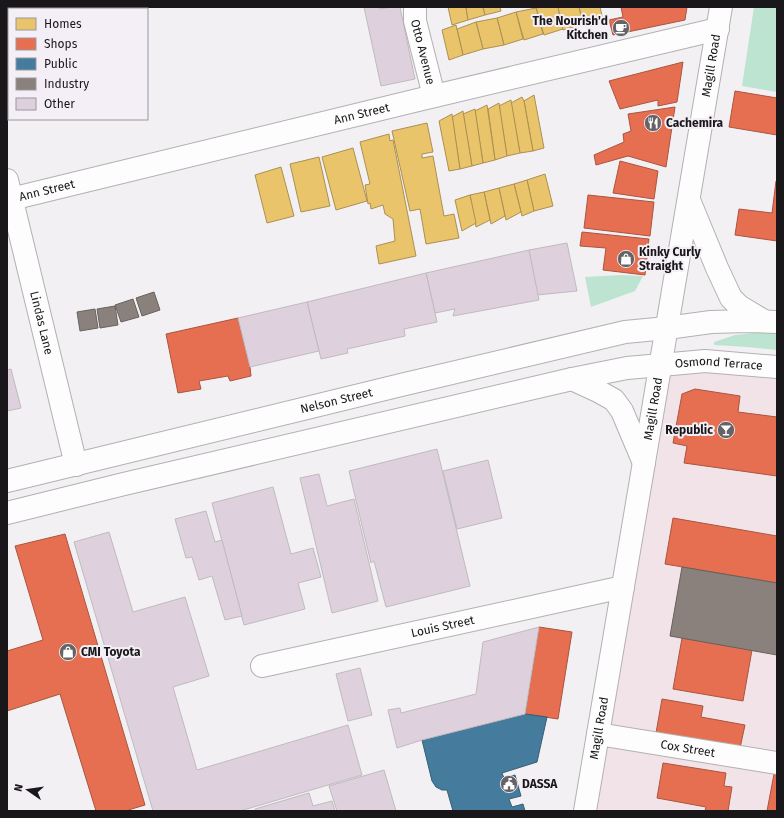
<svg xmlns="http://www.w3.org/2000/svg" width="784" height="818" font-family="'Fira Sans',sans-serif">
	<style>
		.commercial { fill: #f2e3e8 }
		.green { fill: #bde4d0 }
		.homes { fill: #e9c46a; stroke: #ab9052 }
		.shops { fill: #e76f51; stroke: #a95540 }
		.public { fill: #457b9d; stroke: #385d75 }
		.industry { fill: #8a817c; stroke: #68615e }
		.building { fill: #dfd0dd; stroke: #bebbbe }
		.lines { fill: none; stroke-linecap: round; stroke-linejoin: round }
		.minor-casing { stroke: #b3b0b3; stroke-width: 24 }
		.major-casing { stroke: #b3b0b3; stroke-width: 24 }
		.minor { stroke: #fdfdfd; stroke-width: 22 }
		.major { stroke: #fdfdfd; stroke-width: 22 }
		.labels { text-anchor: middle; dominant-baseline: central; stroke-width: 4; stroke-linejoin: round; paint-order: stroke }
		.poi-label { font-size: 12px; font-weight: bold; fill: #191719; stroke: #f4eef6; text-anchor: start }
		.street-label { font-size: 12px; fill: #191719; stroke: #f4eef6 }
	</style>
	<rect width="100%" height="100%" fill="#f3f0f4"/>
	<path class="commercial" d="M661,365L777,367V811H585Z"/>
	<g class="green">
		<path d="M754,7H777V92L742,86Z"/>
		<path d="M620,275L643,276L635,291L591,307L585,277Z"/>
		<path d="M763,332H777V350L747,347L714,345V342L735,335Z"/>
	</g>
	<g class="homes">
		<path d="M448,7H466L468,20L452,25Z"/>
		<path d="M466,7H483L485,15L468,20Z"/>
		<path d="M483,7H500L501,11L485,15Z"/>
		<path d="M542,7H558L563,29L544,35L536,8Z"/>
		<path d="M558,7H579L583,24L563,30Z"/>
		<path d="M579,7H600L603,20L584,25Z"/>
		<path d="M536,8L543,34L524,40L516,12Z"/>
		<path d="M516,12L523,39L504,45L497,18Z"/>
		<path d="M497,18L504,45L483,49L476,22Z"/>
		<path d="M476,22L483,49L463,55L457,29Z"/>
		<path d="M456,25L463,55L449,60L442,30Z"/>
		<path d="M534,95L544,148L533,151L524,101Z"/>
		<path d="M522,97L524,101L533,151L520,153L511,103Z"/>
		<path d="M511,100L520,153L507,156L499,106Z"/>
		<path d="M499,103L507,156L495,160L488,109Z"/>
		<path d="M487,105L495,160L483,163L475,111Z"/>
		<path d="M475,109L483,163L472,166L463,114Z"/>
		<path d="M463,111L472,166L460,169L452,117Z"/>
		<path d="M452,114L460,169L449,171L439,121Z"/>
		<path d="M427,123L433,152L422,154V158L433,156L444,216L454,214L459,238L426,244L420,209L410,211L392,131Z"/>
		<path d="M389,134L390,141L393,140L416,256L379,264L376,246L395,241L393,219L385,214L383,205L371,209L370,203L368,204L365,185L370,184L360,142Z"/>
		<path d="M353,148L367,201L336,210L322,157Z"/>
		<path d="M319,157L330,206L301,212L290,164Z"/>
		<path d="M281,167L294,216L267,223L255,175Z"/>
		<path d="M545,174L553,206L534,211L527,180Z"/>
		<path d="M527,180L534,211L522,216L514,184Z"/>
		<path d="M514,184L521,212L506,220L499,188Z"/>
		<path d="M499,188L505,216L491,224L484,192Z"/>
		<path d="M484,192L490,220L476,227L470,195Z"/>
		<path d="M470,195L476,223L462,231L455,200Z"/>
	</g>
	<g class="shops">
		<path d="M621,7H687L685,20L613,35L609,20L623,17Z"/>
		<path d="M683,62L677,102L658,106V100L620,109L609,81Z"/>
		<path d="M735,91L777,98V135L729,127Z"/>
		<path d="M675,107L666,167L628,156L596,165L594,155L624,142L623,134L631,131L628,114Z"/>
		<path d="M620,161L658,171L654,199L613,193Z"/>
		<path d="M776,181H777V241L735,235L739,209L772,213Z"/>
		<path d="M588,195L654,202L650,236L584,228Z"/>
		<path d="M582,232L649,239L645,275L603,270L606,248L580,246Z"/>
		<path d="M238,318L250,367L251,376L230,381L228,376L199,381L201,389L178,393L166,334Z"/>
		<path d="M695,389L740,396L738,412L777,417V476L684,463L687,446L673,443L682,394Z"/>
		<path d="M673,518L777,536V583L665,564Z"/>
		<path d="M65,534L145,805L125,811H96L60,694L7,711V651L43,640L15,546Z"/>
		<path d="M539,627L572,632L558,719L525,714Z"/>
		<path d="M682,638L752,650L743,701L673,689Z"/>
		<path d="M662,699L703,706L701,717L745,725L740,748L656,733Z"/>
		<path d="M663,763L726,773L724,786L732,787L728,811H705L706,807L657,798Z"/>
		<path d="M774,774H777V811H767Z"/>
	</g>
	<path class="public" d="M525,714L547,717L537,762L502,773L504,778L515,775L521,796L509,799L512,807L523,804L525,811H453L447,790H442L436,787L432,781L422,740Z"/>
	<g class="industry">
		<path d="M154,292L160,310L142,316L136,298Z"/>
		<path d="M133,299L139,317L121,322L115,305Z"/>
		<path d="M115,306L118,325L100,328L97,309Z"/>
		<path d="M95,309L98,328L80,331L77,312Z"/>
		<path d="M682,567L777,583V655L670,636Z"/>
	</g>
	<g class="building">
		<path d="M364,7H380V9L392,7H400L415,79L381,86Z"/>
		<path d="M567,243L577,291L537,295L529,250Z"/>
		<path d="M529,250L539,300L453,316L455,309L435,313L426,273Z"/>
		<path d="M426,273L437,322L404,329L405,336L347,349L348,353L321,359L307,302Z"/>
		<path d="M307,302L319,351L250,367L238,318Z"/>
		<path d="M11,369L21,408L7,411V370Z"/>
		<path d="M437,449L470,586L386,607L374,561L371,563L349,471Z"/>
		<path d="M488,460L502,518L457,529L443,471Z"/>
		<path d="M319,474L327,506L354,499L378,601L332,613L300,478Z"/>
		<path d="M273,487L291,554L313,548L321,577L298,583L305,609L244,625L212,503Z"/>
		<path d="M206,511L215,542L222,540L242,616L225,620L212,576L199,580L192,557L186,558L175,519Z"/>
		<path d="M109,532L133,612L185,597L209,676L173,687L197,770L348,725L362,775L240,811H153L74,542Z"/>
		<path d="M539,627L525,714L422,740L397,748L388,710L400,708L401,713L476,694L483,642Z"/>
		<path d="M360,668L372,715L348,721L336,674Z"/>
		<path d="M384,770L396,811H337L329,786Z"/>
		<path d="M309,793L313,806L332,801L335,811H256L255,809Z"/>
	</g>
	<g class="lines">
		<defs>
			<g id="minor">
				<path id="s1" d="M415,7V21L434,96"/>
				<path id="s2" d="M7,180L76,465"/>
				<path id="s3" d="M7,200L422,99L718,29"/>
				<path d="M667,328L711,322L748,321L777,322"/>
				<path id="s4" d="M661,365L705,361L777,367"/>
				<path id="s5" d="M262,666L623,587"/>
				<path id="s6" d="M598,734L777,763"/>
			</g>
			<g id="major">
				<path d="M689,200L717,268L731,298L739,306L764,321"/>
				<path d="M572,379L598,391L614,400L622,411L644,463"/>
				<path id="s7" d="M7,481L401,385L625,332L667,328"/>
				<path d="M7,513L124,484L572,379L627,368L661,365"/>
				<path id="s8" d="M585,811L721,7"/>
			</g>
		</defs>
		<use href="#minor" class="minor-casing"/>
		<use href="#major" class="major-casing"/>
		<use href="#minor" class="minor"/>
		<use href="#major" class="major"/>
	</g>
	<defs>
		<symbol id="cafe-disc" viewBox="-11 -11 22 22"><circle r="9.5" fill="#656366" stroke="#f4eef6"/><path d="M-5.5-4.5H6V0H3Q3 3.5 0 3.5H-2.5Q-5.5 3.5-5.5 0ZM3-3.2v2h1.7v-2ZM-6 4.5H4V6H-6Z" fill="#fff"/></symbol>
		<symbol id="restaurant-disc" viewBox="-11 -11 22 22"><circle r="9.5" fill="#656366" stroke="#f4eef6"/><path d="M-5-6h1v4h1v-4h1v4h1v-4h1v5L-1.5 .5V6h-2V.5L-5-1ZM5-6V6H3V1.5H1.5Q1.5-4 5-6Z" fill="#fff"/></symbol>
		<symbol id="shop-disc" viewBox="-11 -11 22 22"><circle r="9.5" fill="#656366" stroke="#f4eef6"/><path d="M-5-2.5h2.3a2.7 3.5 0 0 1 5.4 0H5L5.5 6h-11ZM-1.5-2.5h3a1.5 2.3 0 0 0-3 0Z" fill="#fff"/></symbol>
		<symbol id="bar-disc" viewBox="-11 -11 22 22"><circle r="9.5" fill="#656366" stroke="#f4eef6"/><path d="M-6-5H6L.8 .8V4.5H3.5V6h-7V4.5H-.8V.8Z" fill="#fff"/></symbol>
		<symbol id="civic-disc" viewBox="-11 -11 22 22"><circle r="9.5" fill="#656366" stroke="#f4eef6"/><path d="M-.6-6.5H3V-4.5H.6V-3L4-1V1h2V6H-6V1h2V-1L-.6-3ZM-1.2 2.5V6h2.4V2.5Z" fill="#fff"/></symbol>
	</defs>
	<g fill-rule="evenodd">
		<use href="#cafe-disc" x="611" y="18" width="20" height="20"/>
		<use href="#restaurant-disc" x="643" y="113" width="20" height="20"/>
		<use href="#shop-disc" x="616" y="249" width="20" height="20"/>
		<use href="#bar-disc" x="716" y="420" width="20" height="20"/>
		<use href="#shop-disc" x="58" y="642" width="20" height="20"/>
		<use href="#civic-disc" x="499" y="774" width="20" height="20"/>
	</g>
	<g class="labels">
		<g class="poi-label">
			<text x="608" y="21" text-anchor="end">The Nourish'd<tspan x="608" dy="14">Kitchen</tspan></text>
			<text x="666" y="123">Cachemira</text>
			<text x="639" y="252">Kinky Curly<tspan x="639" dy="14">Straight</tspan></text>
			<text x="713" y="430" text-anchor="end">Republic</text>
			<text x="81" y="652">CMI Toyota</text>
			<text x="522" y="784">DASSA</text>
		</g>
		<g class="street-label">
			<text stroke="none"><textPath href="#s1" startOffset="46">Otto Avenue</textPath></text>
			<text stroke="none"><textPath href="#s8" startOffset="756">Magill Road</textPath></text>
			<text stroke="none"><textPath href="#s3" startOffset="365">Ann Street</textPath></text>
			<text stroke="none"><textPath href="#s3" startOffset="41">Ann Street</textPath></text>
			<text stroke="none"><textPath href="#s2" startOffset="147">Lindas Lane</textPath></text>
			<text stroke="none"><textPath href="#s4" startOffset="58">Osmond Terrace</textPath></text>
			<text stroke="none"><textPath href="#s7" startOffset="339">Nelson Street</textPath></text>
			<text stroke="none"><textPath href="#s8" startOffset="408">Magill Road</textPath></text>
			<text stroke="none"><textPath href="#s5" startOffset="185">Louis Street</textPath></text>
			<text stroke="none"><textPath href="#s8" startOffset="84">Magill Road</textPath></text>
			<text stroke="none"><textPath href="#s6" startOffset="91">Cox Street</textPath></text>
		</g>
	</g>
	<rect width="784" height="818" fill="none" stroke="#191719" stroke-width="16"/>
	<rect x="8" y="8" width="140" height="112" fill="#f4eef6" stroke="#9c989e"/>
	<rect x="16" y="18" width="20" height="12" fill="#e9c46a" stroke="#9c989e"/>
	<text x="44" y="28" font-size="12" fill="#191719">Homes</text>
	<rect x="16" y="38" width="20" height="12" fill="#e76f51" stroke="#9c989e"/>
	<text x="44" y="48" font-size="12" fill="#191719">Shops</text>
	<rect x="16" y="58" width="20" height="12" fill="#457b9d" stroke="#9c989e"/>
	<text x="44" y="68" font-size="12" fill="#191719">Public</text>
	<rect x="16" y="78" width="20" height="12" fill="#8a817c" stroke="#9c989e"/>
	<text x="44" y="88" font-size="12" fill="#191719">Industry</text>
	<rect x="16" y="98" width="20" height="12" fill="#dfd0dd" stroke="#9c989e"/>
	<text x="44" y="108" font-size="12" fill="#191719">Other</text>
	<g transform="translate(28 790) rotate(283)" stroke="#f4eef6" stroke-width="3" paint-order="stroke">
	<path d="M0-3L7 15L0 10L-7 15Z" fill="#191719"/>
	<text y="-6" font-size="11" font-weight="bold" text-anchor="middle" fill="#191719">N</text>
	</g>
</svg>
